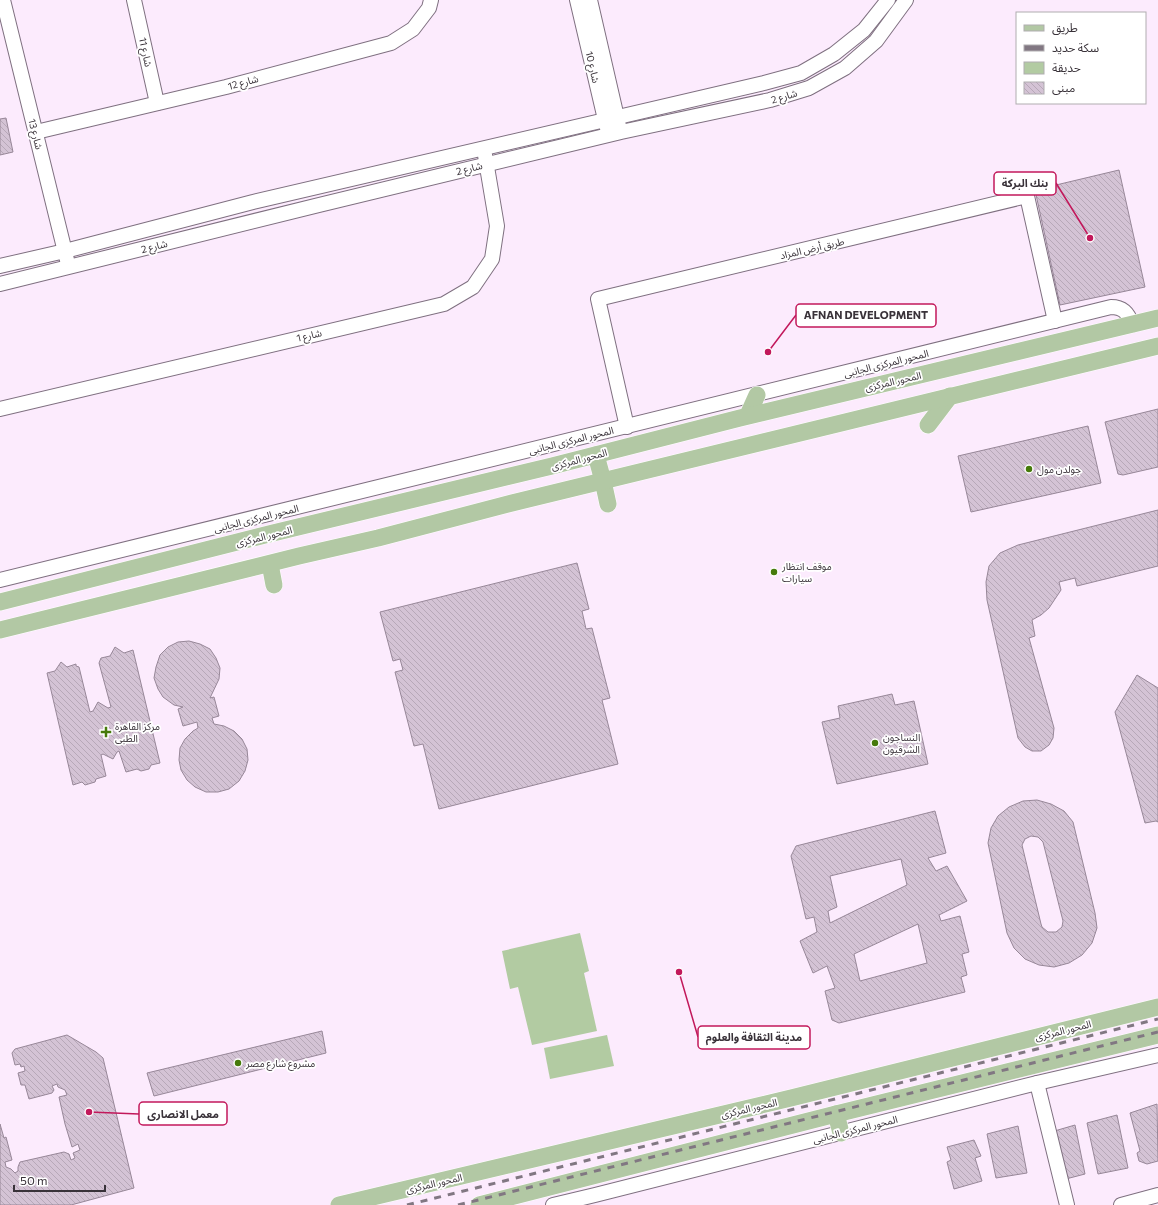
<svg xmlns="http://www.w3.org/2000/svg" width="1158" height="1205" font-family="Commissioner,'Noto Sans Arabic',sans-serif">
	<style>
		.green { fill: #b2cba2 }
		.building { fill: url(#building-back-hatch); stroke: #978798; fill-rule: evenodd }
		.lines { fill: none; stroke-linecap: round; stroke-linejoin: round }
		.minor-casing { stroke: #7f7080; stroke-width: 16 }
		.major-casing { stroke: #fff; stroke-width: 18 }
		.minor { stroke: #fff; stroke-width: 14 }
		.major { stroke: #b2c8a4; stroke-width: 17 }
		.rail { stroke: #817782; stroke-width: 3; stroke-dasharray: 7 7; stroke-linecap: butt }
		.poi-dot { fill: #467a0b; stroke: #fff; stroke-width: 1.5 }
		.labels { text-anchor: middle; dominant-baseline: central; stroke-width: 3.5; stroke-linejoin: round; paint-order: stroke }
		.street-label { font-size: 10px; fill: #393239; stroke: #fff }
		.poi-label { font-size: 10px; fill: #393239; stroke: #fff; text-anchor: start }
		.leader { fill: none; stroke: #c2185b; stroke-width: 1.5 }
		.callout-dot { fill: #c2185b; stroke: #fff; stroke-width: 1.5 }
		.callout { fill: #fff; stroke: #c2185b; stroke-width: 1.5 }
		.callout-label { font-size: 11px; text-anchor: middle; font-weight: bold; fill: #393239 }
	</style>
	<defs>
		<pattern id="building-back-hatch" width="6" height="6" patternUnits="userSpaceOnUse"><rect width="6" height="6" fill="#d4c3d5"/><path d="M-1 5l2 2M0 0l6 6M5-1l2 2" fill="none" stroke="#b7a8b8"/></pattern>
	</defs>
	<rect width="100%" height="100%" fill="#fcebfd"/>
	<g class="green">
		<path d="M580,933L589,971L584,973L597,1031L532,1045L518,987L510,989L502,951Z"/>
		<path d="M607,1035L614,1066L550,1079L544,1048Z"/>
	</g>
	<g class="building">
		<path d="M6,118L13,152L0,155V119Z"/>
		<path d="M1119,170L1145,287L1060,305L1035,190Z"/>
		<path d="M1158,409V467L1123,475L1118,474L1105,422Z"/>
		<path d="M1088,426L1101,483L971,512L958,456Z"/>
		<path d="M1158,510V566L1077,586L1075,578L1059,582L1061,590L1049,608L1041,615L1032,620L1035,636L1029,638L1054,728L1053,738L1049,745L1041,751H1032L1025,747L1018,738L987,600L986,582L989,566L1000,553L1018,545Z"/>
		<path d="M577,563L589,609L582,611L586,629L592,628L610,698L602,700L618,764L439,809L423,744L414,746L395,672L403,670L400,659L393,661L380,612Z"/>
		<path d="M189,641L200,644L210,649L216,658L220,668L219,679L210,698L214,697L219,716L212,718L214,724L224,726L234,731L242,739L247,749L248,760L245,771L239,781L229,789L218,792H206L195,787L187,780L181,770L179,760L180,748L185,739L193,731L198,728L197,722L183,726L178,709L183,707L174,705L163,697L158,689L154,678L156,667L160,655L168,647L178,642Z"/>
		<path d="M115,647L124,653L133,650L160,763L151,765L149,769L141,771L137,769L126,772L119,751L117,752L113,759L103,754L101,755L106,776L96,779L95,782L85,785L82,782L73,785L47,673L55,671L61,662L67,667L76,664V666L79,667L90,712L93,711L98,702L108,708L111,707L99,663L101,658L110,656Z"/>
		<path d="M1137,675L1158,688V822L1156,821L1145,823L1115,712Z"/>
		<path d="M892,694L895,705L914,701L928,764L837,784L822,722L840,718L838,706Z"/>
		<path d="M1037,800L1051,804L1064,811L1073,822L1095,913L1097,928L1092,943L1082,955L1069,963L1054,967L1039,965L1025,959L1014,948L1007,933L988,843L991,828L998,816L1009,807L1023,801ZM1031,836L1038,837L1043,842L1063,921L1062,927L1056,932H1048L1042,927L1041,924L1022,845L1025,839Z"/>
		<path d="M935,811L946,853L928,858L936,871L947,866L967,901L939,915L941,921L960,916L969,952L962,954L967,975L961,977L965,992L839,1023L832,1020L825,991L835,988L827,966L813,973L800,941L817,932L814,917L806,919L791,856L796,846ZM901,859L907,885L830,923L828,911L837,907L830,876ZM918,924L927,963L860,981L854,954Z"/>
		<path d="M322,1031L326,1053L154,1096L147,1073Z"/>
		<path d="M67,1035L96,1052L103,1058L134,1188L71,1205H0V1124L4,1138L6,1137L12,1160L5,1162L6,1167L11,1169L15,1173L18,1171V1167L20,1162L64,1152L69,1154L71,1160L75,1158L73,1153L80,1150L78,1144L72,1147L65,1124L59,1097L67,1095L65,1090L58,1087L57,1084L52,1086L54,1090L52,1093L29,1099L25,1085H21L18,1073L25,1071L24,1066L21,1067L20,1064L15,1065L12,1053L15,1049Z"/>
		<path d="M1157,1104L1158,1161L1147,1164L1139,1161L1137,1153L1140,1151L1130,1113Z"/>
		<path d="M1117,1115L1128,1168L1098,1174L1087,1123Z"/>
		<path d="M1075,1125L1085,1174L1062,1180L1051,1132Z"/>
		<path d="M1018,1126L1027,1173L996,1178L987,1134Z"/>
		<path d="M974,1140L981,1156L975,1158L982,1181L954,1189L947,1162L951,1160L947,1147Z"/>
	</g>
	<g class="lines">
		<defs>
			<g id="minor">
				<path d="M3,0L67,260"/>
				<path d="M134,0L157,103"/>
				<path d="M577,0L607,128"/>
				<path d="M590,0L619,126"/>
				<path d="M36,132L226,87L391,43L413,29L429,8L431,0"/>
				<path d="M0,266L65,251L253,202L764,83L801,73L834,54L864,30L888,0"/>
				<path d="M0,284L319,205L563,146L621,132L770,100L809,88L845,68L876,41L906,0"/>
				<path d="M0,409L444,304L473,287L492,259L497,226L485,155"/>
				<path d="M627,427L598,299L1027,196L1055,321"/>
				<path d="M0,580L1111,307C1124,307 1129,314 1132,325"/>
				<path d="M1037,1083L1067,1205"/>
				<path d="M553,1205L595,1195L1037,1083L1158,1055"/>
				<path d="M1121,1205L1158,1195"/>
			</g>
			<g id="major">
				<path d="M748,415L757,395"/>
				<path d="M928,425L950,396"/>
				<path d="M596,455L603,481L608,504"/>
				<path d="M270,564L274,585"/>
				<path d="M0,602L273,533L552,466L740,418L1158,318"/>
				<path d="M0,630L299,556L378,538L512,503L1158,346"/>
				<path d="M836,1114L841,1133"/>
				<path d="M339,1205L791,1098L1158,1007"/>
				<path d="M479,1205L836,1114L1158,1035"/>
			</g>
		</defs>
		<use href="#minor" class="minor-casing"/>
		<use href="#major" class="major-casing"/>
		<use href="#minor" class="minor"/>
		<use href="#major" class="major"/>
		<g class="rail">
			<path d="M407,1205L1158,1019"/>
			<path d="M458,1205L1158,1032"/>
		</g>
	</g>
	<g class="poi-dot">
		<circle cx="1029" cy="469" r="4"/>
		<circle cx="774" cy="572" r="4"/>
		<path d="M104 726h4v4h4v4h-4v4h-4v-4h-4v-4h4z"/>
		<circle cx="875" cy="743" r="4"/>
		<circle cx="238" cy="1063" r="4"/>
	</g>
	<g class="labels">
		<g class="street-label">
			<text transform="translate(146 52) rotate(78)">شارع 11</text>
			<text transform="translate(593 67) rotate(77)">شارع 10</text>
			<text transform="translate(243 82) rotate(-15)">شارع 12</text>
			<text transform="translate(784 96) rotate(-17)">شارع 2</text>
			<text transform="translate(36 134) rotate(76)">شارع 13</text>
			<text transform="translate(469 168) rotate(-14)">شارع 2</text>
			<text transform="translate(154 246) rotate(-14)">شارع 2</text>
			<text transform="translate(812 248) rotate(-13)">طريق أرض المزاد</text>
			<text transform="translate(309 335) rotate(-13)">شارع 1</text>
			<text transform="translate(886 363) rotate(-14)">المحور المركزى الجانبى</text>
			<text transform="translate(893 381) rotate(-13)">المحور المركزى</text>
			<text transform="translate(571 440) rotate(-14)">المحور المركزى الجانبى</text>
			<text transform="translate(579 459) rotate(-15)">المحور المركزى</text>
			<text transform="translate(256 518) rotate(-14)">المحور المركزى الجانبى</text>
			<text transform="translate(264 536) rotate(-14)">المحور المركزى</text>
			<text transform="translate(1063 1030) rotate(-14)">المحور المركزى</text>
			<text transform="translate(749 1108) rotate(-13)">المحور المركزى</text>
			<text transform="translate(855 1129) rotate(-14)">المحور المركزى الجانبى</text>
			<text transform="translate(434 1183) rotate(-13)">المحور المركزى</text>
		</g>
		<g class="poi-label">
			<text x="1037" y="469">جولدن مول</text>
			<text x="782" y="566">موقف انتظار<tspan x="782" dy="12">سيارات</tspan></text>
			<text x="115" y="726">مركز القاهرة<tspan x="115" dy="12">الطبى</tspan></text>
			<text x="883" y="737">النساجون<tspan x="883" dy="12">الشرقيون</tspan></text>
			<text x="246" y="1063">مشروع شارع مصر</text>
		</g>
	</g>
	<path class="leader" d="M1090 238L1056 183M768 352L796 315M679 972L698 1037M89 1112L139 1114"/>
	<g class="callout-dot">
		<circle cx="1090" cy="238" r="4"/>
		<circle cx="768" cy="352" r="4"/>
		<circle cx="679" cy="972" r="4"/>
		<circle cx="89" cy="1112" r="4"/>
	</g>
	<g class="callout">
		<rect x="994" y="172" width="62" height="23" rx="4"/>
		<rect x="796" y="304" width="140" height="23" rx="4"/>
		<rect x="698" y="1026" width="112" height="23" rx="4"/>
		<rect x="139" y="1102" width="88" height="23" rx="4"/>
	</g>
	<g class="callout-label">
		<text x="1025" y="187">بنك البركة</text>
		<text x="866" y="319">AFNAN DEVELOPMENT</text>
		<text x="754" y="1041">مدينة الثقافة والعلوم</text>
		<text x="183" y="1118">معمل الانصارى</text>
	</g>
	<rect x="1016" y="12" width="130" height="92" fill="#ffffff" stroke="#b0adb0"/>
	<rect x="1024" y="25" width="20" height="6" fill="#b2c8a4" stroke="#b0adb0"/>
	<text x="1052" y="32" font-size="12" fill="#393239">طريق</text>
	<rect x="1024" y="45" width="20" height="6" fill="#817782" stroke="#b0adb0"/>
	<text x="1052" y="52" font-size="12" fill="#393239">سكة حديد</text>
	<rect x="1024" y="62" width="20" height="12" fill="#b2cba2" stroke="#b0adb0"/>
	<text x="1052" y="72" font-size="12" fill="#393239">حديقة</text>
	<rect x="1024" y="82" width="20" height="12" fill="url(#building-back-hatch)" stroke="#b0adb0"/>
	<text x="1052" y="92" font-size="12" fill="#393239">مبنى</text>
	<path d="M14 1185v6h91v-6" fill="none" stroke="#393239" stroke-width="2"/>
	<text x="20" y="1185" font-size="12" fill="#393239" stroke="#ffffff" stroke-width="3" paint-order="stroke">50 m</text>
</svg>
